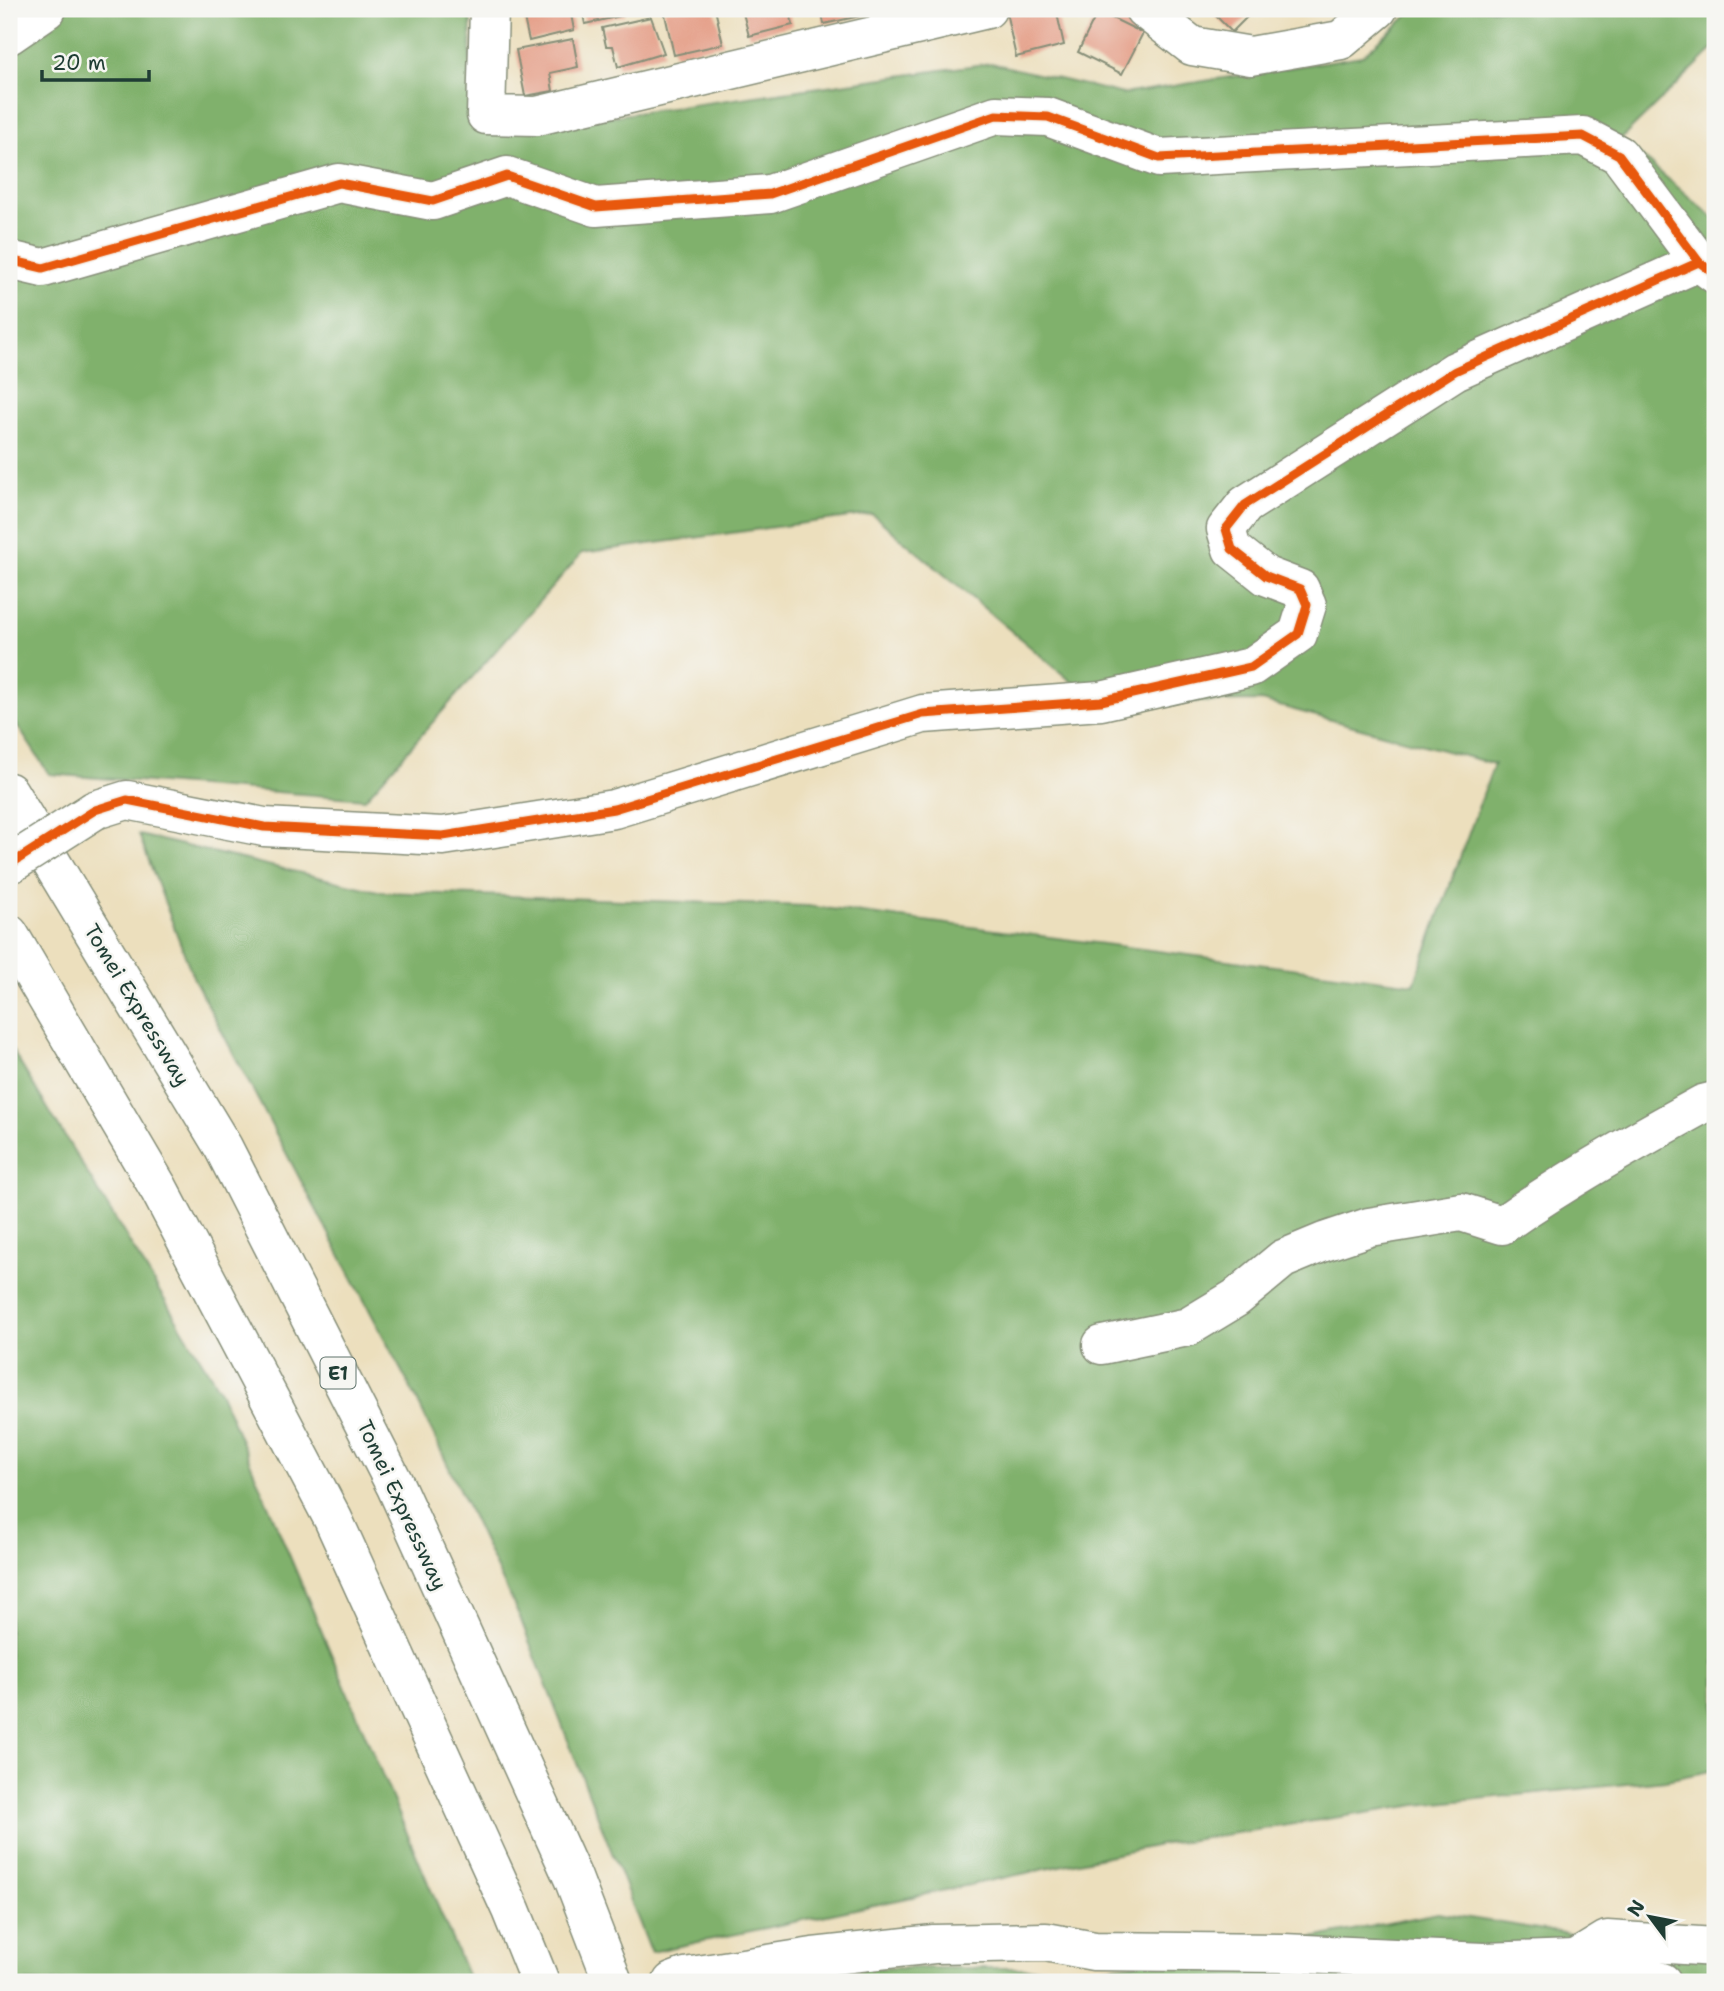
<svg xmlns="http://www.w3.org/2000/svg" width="1724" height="1991" font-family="'Shantell Sans',sans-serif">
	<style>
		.forest { fill: #80b16c; stroke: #507750; stroke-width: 2 }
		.building { fill: #e49b84 }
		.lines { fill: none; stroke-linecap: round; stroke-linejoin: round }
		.minor-casing { stroke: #868e78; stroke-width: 41 }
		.highway-casing { stroke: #868e78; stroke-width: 41 }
		.minor { stroke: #fff; stroke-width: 38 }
		.highway { stroke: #fff; stroke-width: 38 }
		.minor-bridge-casing { stroke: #868e78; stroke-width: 41; stroke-linecap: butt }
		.minor-bridge { stroke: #fff; stroke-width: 38 }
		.cycleway-casing { stroke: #f6f6f2; stroke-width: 13 }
		.cycleway { stroke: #e8590c; stroke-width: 9 }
		.labels { text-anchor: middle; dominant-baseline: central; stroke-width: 5; stroke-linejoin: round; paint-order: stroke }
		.shield { fill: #f6f6f2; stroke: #60746d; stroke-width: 2 }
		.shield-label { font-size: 19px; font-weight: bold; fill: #1f3d34 }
		.street-label { font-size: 21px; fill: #1f3d34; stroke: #f6f6f2 }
	</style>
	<rect width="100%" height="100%" fill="#f6f6f2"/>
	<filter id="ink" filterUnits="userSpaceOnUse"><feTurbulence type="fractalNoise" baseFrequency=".0143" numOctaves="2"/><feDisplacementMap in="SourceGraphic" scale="14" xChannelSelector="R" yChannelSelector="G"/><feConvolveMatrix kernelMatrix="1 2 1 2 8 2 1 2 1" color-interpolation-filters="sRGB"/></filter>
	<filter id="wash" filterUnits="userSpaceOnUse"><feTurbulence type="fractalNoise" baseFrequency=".00686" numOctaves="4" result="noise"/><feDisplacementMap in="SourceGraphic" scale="28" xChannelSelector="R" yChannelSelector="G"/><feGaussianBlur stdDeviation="1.57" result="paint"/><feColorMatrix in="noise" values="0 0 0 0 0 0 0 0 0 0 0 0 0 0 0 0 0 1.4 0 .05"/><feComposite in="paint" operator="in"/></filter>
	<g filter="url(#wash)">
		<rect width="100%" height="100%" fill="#ecdfbd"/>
		<g class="forest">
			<path d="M9,9H471L469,125H550L991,63L1123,94L1362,56L1415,9H1715V47L1621,139L1715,219V1770L1666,1780L1417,1805L1159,1845L651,1952L520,1618L417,1400L194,979L139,835L382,892L808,906L1414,984L1494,764L1261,701L1097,703L872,514L582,553L365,799L49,774L9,713Z"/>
			<path d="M9,1045L219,1389L470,1982H9Z"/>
			<path d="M1438,1913L1715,1957V1982H819L866,1968H1101L1308,1939Z"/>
		</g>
		<g id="blocks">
			<g class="building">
				<path d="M522,9H570L574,30L529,41Z"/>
				<path d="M582,9H624L625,15L585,24Z"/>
				<path d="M671,9H715L723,44L674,55L664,10Z"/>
				<path d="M742,9H803V10L790,13L793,25L749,36Z"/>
				<path d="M821,9H872L873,13L824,24Z"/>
				<path d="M1019,9H1056L1064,45L1016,57L1006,12Z"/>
				<path d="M1209,9H1255L1232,32Z"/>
				<path d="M1098,11L1143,33L1122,74L1078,52Z"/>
				<path d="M651,17L664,53L618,67L613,46H606L602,28Z"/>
				<path d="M573,39L578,67L550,73L553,91L525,96L516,50Z"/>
			</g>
		</g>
	</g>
	<g filter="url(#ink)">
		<use href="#blocks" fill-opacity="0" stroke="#868e78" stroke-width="2"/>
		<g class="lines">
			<defs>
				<g id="minor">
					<path d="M489,9L486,115L537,116L987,9"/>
					<path d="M1144,9L1192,46L1251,56L1341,40L1378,9"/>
					<path d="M9,35L47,9"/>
					<path d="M9,260L43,268L339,183L433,201L507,176L596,207L770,194L996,115L1048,117L1159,158L1583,136L1619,155L1699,262"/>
					<path d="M95,810L127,800L264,827L443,836L614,809L923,714L1101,701L1251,667L1298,634L1307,605L1300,589L1266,576L1232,549L1226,529L1245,505L1455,371L1699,262L1715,274"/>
					<path d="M1102,1345L1188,1327L1236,1298L1283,1259L1324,1242L1369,1227L1461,1212L1502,1225C1566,1180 1634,1142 1703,1104L1715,1101"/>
					<path d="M1576,1959L1607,1940L1715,1947"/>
					<path d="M672,1982L685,1977L813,1957L934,1944L1046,1942L1094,1951L1283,1953L1484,1962L1576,1959L1662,1982"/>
				</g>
				<g id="highway">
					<path d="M9,792L223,1147L396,1487L573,1878L613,1982"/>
					<path d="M9,934L159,1189L333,1519L511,1910L540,1982"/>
				</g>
			</defs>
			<use href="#minor" class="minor-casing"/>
			<use href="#highway" class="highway-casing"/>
			<use href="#minor" class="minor"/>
			<use href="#highway" class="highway"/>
			<defs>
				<path id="minor-bridge" d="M9,865L95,810"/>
			</defs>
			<use href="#minor-bridge" class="minor-bridge-casing"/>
			<use href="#minor-bridge" class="minor-bridge"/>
			<defs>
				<g id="cycleway">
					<path d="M9,260L43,268L339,183L433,201L507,176L596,207L770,194L996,115L1048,117L1159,158L1583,136L1619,155L1699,262"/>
					<path d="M9,865L95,810L127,800L264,827L443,836L614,809L923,714L1101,701L1251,667L1298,634L1307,605L1300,589L1266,576L1232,549L1226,529L1245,505L1455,371L1699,262L1715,274"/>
				</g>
			</defs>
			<use href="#cycleway" class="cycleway-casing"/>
			<use href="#cycleway" class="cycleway"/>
		</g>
	</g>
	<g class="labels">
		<rect class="shield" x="320.5" y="1357.5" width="35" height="31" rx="5"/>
		<g class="shield-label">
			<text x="338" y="1373">E1</text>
		</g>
		<g class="street-label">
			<text transform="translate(137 1005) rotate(59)">Tomei Expressway</text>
			<text transform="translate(402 1505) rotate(65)">Tomei Expressway</text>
		</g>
	</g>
	<rect width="1724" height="1991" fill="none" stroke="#f6f6f2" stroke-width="35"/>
	<g transform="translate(1650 1917) rotate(302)" stroke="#f6f6f2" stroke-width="5" paint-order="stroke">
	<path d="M0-5L12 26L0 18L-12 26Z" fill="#1f3d34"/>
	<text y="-10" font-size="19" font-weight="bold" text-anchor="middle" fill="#1f3d34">N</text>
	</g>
	<path d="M42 70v10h107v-10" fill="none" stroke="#1f3d34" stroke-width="3.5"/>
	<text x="52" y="70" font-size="21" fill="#1f3d34" stroke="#f6f6f2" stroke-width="5" paint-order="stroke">20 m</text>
</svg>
